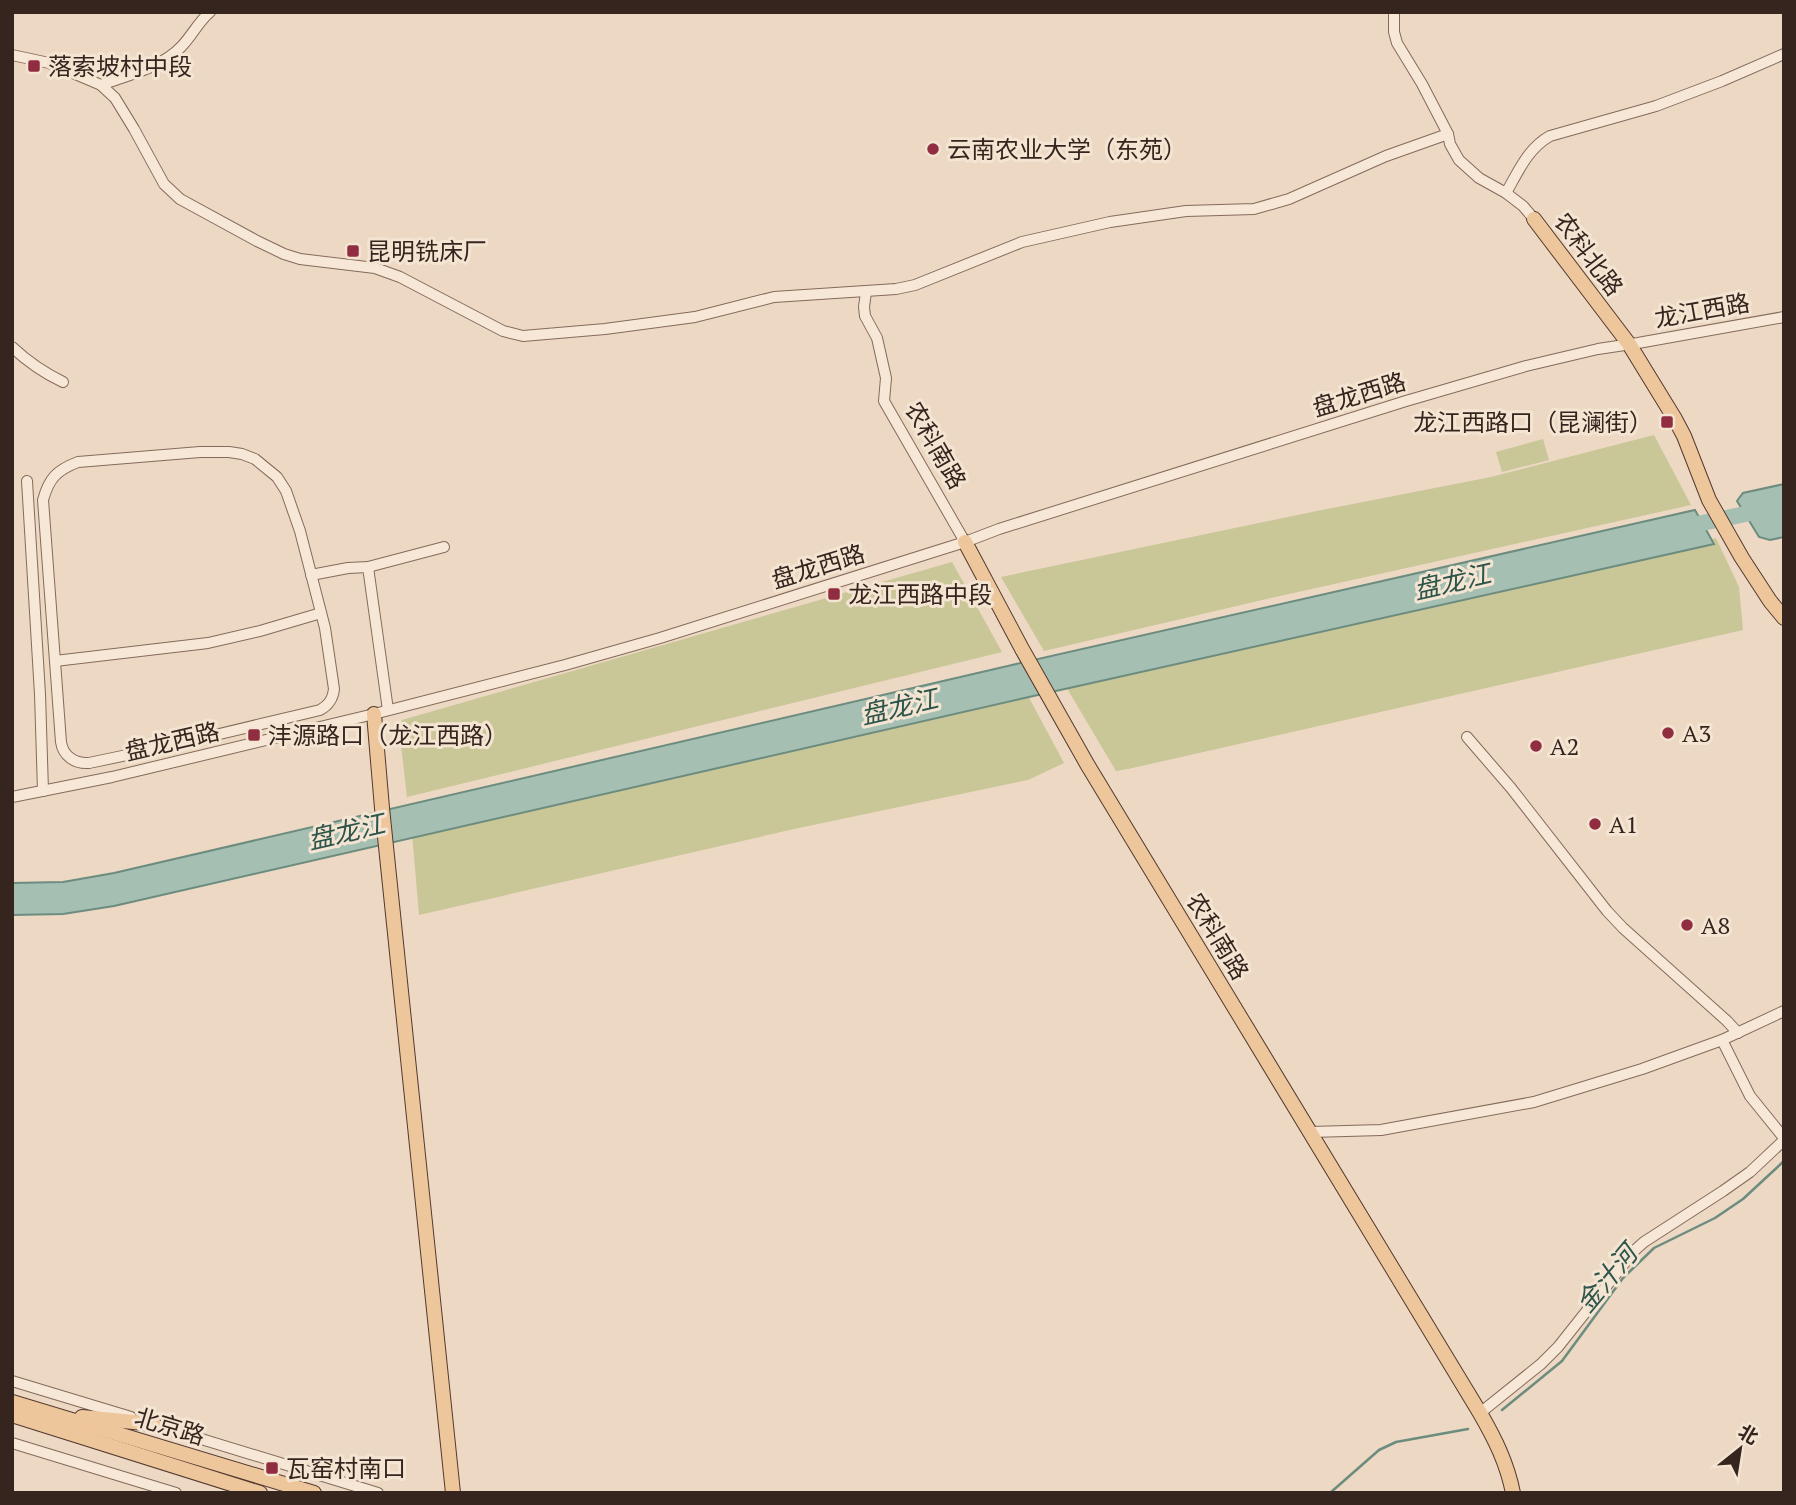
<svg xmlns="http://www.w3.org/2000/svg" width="1796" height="1505" font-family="'PT Serif','Noto Sans SC',serif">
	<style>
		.green { fill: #c9c697 }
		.water { fill: #a5bfb3; stroke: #6c8c7f; stroke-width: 2 }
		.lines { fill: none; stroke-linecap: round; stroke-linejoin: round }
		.stream { stroke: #6c8c7f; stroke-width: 2.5 }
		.river { stroke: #a5bfb3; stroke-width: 16 }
		.minor-casing { stroke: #856a5b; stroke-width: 12 }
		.major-casing { stroke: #53392f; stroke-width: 16 }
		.minor { stroke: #f7e7d6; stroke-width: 10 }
		.major { stroke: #eec69c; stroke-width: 14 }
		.poi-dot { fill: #912d40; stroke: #f4e4d2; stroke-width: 2.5 }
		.labels { text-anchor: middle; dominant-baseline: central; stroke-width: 6; stroke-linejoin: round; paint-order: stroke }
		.poi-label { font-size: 24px; fill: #36251e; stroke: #f4e4d2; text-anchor: start }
		.street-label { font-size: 24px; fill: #36251e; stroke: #f4e4d2 }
		.water-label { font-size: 26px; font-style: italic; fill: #2e554b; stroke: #f4e4d2 }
	</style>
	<rect width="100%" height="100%" fill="#ecd8c3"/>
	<g class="green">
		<path d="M1654,435L1691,505L1280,596L1044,651L1001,577L1312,512L1491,477Z"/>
		<path d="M1543,439L1549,460L1502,472L1496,452Z"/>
		<path d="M1716,538L1739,587L1743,630L1128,769L1116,771L1065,685Z"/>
		<path d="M952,562L1002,652L407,797L399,727L402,720Z"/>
		<path d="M1027,694L1064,763L1028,780L794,829L419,915L412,833Z"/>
	</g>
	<g class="water">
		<path d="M1784,484V537L1770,540L1759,537L1737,501L1743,493Z"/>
		<path d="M1695,510L1714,544L1020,699L114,906L63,914L12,915V883L63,882L114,873L1012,665Z"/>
	</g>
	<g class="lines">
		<g class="stream">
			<path d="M1502,1410L1562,1361L1623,1278L1654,1248L1715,1218L1743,1199L1784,1161"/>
			<path d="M1330,1493L1379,1450L1396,1442L1468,1429"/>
		</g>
		<path class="river" d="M1683,527L1784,506"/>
		<defs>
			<g id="minor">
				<path d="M1394,12V32L1397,43L1422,84L1448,134L1450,144L1459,160L1479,178L1506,193L1523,206L1534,219"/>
				<path d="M12,55L49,63L101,85L115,98L134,129L164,184L180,199L257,241L284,254L300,259L375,268L400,277L503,331L523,336L605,329L695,317L774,297L896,289L915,285L1022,242L1110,222L1186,211L1254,209L1289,199L1386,156L1448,134"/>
				<path d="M101,85C128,75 161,68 181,47C192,36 198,22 210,12"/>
				<path d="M1506,193C1518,172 1528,148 1550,136L1656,106L1722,81L1784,54"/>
				<path d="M866,292L864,307L865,316L877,338L886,378L884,401L965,542"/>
				<path d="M12,347C28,362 44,373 63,382"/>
				<path d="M200,452H229L242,454L255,459L277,477L286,491L300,531L325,628L334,689C333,699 329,705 320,710L165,747L89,763C75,764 63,756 61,742L43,500C49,478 57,470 78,462Z"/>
				<path d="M27,481L40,694L43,791"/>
				<path d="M368,567L388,710"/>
				<path d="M311,575L348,568L368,567L444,547"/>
				<path d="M55,661L208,643L260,631L321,613"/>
				<path d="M1467,737L1511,788L1607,911L1623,928L1727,1021L1738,1033"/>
				<path d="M12,797L112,777L374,714L565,665L660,638L965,542L999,529L1406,401L1526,366L1598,349L1638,343L1784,317"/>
				<path d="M1722,1040L1750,1096L1784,1138"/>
				<path d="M1311,1132L1381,1130L1534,1102L1642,1069L1722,1040L1784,1011"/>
				<path d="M12,1381L131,1417"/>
				<path d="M1480,1413L1541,1364L1558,1347L1635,1250L1644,1242L1723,1191L1750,1172L1784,1140"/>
				<path d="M149,1423L378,1493"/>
				<path d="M12,1443L176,1493"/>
			</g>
			<g id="major">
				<path d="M1534,219L1629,344L1675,419L1684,436L1709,500L1742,558L1770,601L1784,618"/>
				<path d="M965,542L1022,649L1087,764L1480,1413C1495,1439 1507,1463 1513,1493"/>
				<path d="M374,714L382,808L453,1493"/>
				<path d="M12,1402L314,1493"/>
				<path d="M12,1415L260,1493"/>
				<path d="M82,1417L154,1424"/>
			</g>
		</defs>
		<use href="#minor" class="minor-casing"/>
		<use href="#major" class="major-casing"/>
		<use href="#minor" class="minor"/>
		<use href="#major" class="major"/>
	</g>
	<g class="poi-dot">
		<rect x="27" y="59" width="14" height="14" rx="3.5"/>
		<circle cx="933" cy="149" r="7"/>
		<rect x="346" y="244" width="14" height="14" rx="3.5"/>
		<rect x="1660" y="415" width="14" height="14" rx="3.5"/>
		<rect x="827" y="587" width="14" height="14" rx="3.5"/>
		<circle cx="1668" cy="733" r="7"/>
		<rect x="247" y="728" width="14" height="14" rx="3.5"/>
		<circle cx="1536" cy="746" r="7"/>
		<circle cx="1595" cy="824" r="7"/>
		<circle cx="1687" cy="925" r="7"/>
		<rect x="265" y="1461" width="14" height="14" rx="3.5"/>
	</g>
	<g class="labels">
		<g class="poi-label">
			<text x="48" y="66">落索坡村中段</text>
			<text x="947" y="149">云南农业大学（东苑）</text>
			<text x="367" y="251">昆明铣床厂</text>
			<text x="1653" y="422" text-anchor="end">龙江西路口（昆澜街）</text>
			<text x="848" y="594">龙江西路中段</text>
			<text x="1682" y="733">A3</text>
			<text x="268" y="735">沣源路口（龙江西路）</text>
			<text x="1550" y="746">A2</text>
			<text x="1609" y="824">A1</text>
			<text x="1701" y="925">A8</text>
			<text x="286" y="1468">瓦窑村南口</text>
		</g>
		<g class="street-label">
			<text transform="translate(1589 254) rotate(53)">农科北路</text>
			<text transform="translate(1702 310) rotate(-10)">龙江西路</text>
			<text transform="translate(1359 394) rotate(-17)">盘龙西路</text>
			<text transform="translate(936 445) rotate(60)">农科南路</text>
			<text transform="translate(818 566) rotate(-17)">盘龙西路</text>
			<text transform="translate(172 741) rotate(-13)">盘龙西路</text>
			<text transform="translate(1218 936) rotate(59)">农科南路</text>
			<text transform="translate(170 1426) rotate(17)">北京路</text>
		</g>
		<g class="water-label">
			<text transform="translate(1452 581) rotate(-13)">盘龙江</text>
			<text transform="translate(899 706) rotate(-13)">盘龙江</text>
			<text transform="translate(346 831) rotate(-13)">盘龙江</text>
			<text transform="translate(1606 1278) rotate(-50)">金汁河</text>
		</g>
	</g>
	<rect width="1796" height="1505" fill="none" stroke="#36251e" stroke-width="28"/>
	<g transform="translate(1740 1449) rotate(30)" stroke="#f4e4d2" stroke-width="5" paint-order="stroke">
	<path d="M0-5L12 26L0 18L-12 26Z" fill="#36251e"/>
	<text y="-10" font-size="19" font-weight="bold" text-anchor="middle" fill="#36251e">北</text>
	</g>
</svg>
